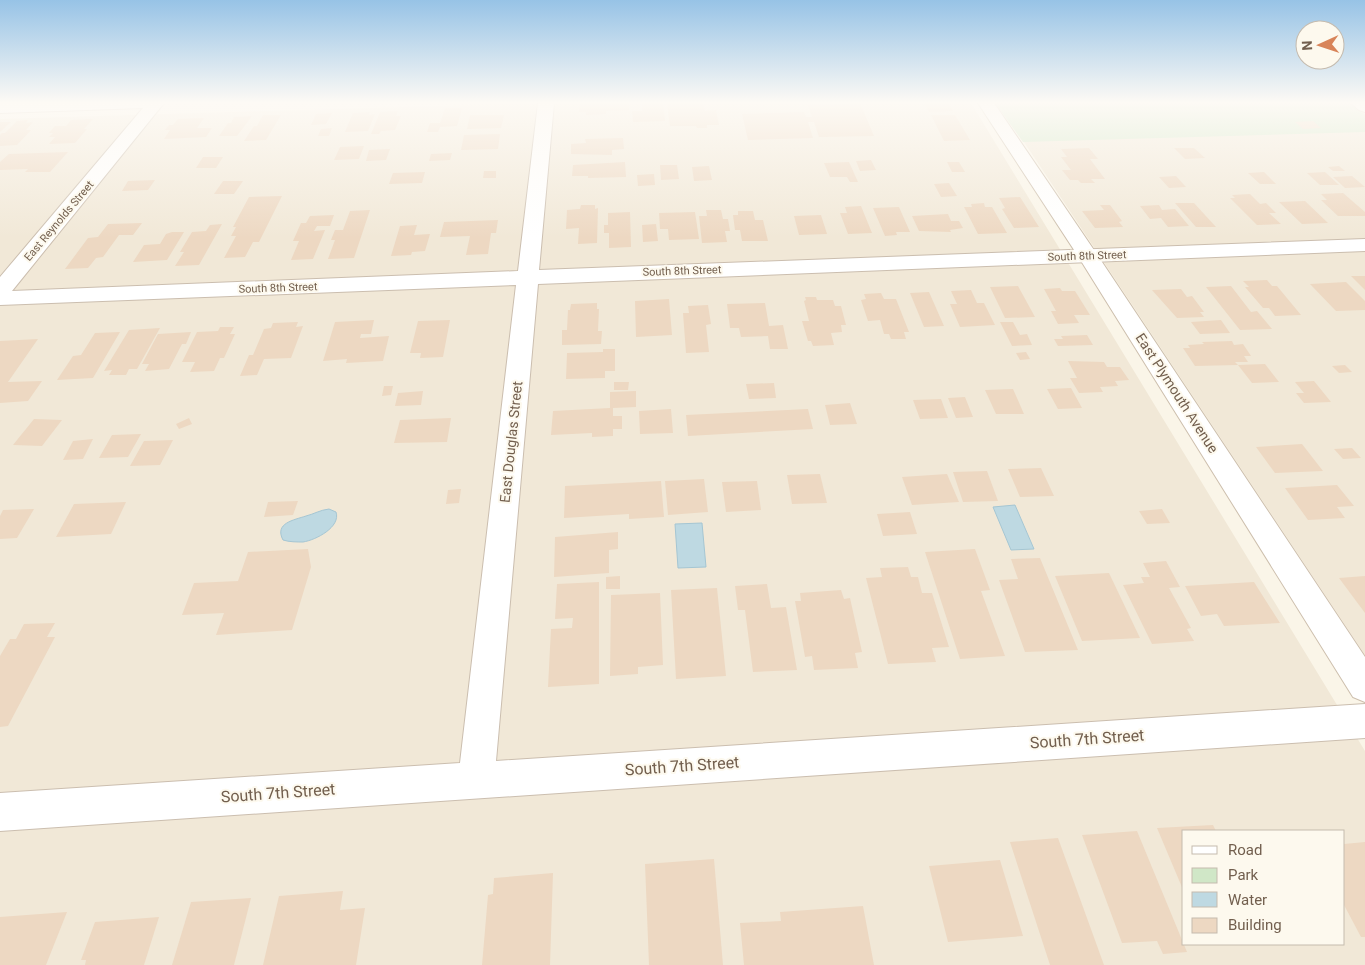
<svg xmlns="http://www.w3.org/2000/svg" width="1365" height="965" font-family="Roboto,sans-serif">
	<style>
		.residential { fill: #f1e8d7; fill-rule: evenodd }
		.green { fill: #d0e7c7 }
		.water { fill: #bed9e2; stroke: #a5c6d3 }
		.building { fill: #edd8c2 }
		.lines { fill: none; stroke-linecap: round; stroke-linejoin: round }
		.minor-casing { stroke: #cbbeaf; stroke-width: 2 }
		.secondary-casing { stroke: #cdbfad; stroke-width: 2 }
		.minor { fill: #fff; fill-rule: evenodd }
		.secondary { fill: #fff; fill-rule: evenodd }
		.labels { text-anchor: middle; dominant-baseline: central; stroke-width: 4; stroke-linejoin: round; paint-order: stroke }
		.far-street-label { font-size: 11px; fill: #725f4e; stroke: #fdf9ee }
		.street-label { font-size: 14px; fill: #725f4e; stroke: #fdf9ee }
		.near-street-label { font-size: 16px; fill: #725f4e; stroke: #fdf9ee }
	</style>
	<rect width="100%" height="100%" fill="#faf5e8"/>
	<g class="residential">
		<path d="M535,103H971L1365,751V965H0V119ZM1184,831H1344V944H1184Z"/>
		<path d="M998,103H1365V655Z"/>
	</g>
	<path class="green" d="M995,103H1350L1365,115V132L1023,142Z"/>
	<g class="water">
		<path d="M1015,505L1034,549L1011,550L993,507Z"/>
		<path d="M329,509L336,512C341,527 316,540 303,542C297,542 289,542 283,540C274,523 294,520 306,516C314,514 320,510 329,509Z"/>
		<path d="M702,523L706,567L678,568L675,524Z"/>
	</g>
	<g class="building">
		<path d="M580,103H629V110L606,111V114L586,115V112H579Z"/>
		<path d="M642,103H663L665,121L633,122L632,111H642Z"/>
		<path d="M667,103H703L705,111L716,110L719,125H707V128H697L696,126H670Z"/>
		<path d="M860,103L874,136L819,137L814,122H808L813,138L748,140L742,114L804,112L806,117H812L808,105Z"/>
		<path d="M924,103H949L953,111L929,112Z"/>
		<path d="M445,108H462L457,126L440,127L438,132H427L430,123H440Z"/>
		<path d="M398,111L396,116H401L395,130L381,131L379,134H371L380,112Z"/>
		<path d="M370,112L369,115L375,114L368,131L345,132L353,113Z"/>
		<path d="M332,113L326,124L311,125L316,114Z"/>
		<path d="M263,115H281L266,140L244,141L254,126H257Z"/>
		<path d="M470,115H504L501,128L467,129Z"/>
		<path d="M931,115H955L970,140L944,141Z"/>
		<path d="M252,116L237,136H219L228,123H231L234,117Z"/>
		<path d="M204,118L197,128H212L206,137L164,139L170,130H165L169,125H173L178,119Z"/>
		<path d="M93,119L84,129H87L75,143L49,144L55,137H49L53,133H49L55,126H66L71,120Z"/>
		<path d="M28,120L26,123L33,122L26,130H31L17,145L0,146V135L2,133H5L17,121Z"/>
		<path d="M1313,121L1321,128L1303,129L1295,122Z"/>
		<path d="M0,122H11L0,132Z"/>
		<path d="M332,128L329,136H318L321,129Z"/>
		<path d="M500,134L498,149L461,150L464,135Z"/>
		<path d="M623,138L624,149L612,150V155L571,154V144L586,143L585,139Z"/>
		<path d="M364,146L359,159L334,160L340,147Z"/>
		<path d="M1089,148L1098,159H1090L1105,179H1091L1095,183H1081L1078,180H1070L1062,170H1071L1061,157H1067L1061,149Z"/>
		<path d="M1174,148H1194L1205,158L1185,159Z"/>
		<path d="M390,149L386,160L366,161L369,150Z"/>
		<path d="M68,152L50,172H25L28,169L0,170V162L9,154Z"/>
		<path d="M452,153L450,160L429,161L431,154Z"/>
		<path d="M203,157H223L216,168H196Z"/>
		<path d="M871,160L876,170L860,171L856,161Z"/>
		<path d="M625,162L626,177L588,178V176H572L573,165Z"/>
		<path d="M849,162L858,182H850L847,177H830L824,163Z"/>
		<path d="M947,162H959L965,172H952Z"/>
		<path d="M660,165H677L679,179L661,180Z"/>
		<path d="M709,166L712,180L694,181L692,167Z"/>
		<path d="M1339,166L1345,171H1333L1328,167Z"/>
		<path d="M484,171H496V178H483Z"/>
		<path d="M425,172L422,183L389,184L393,173Z"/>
		<path d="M1264,172L1276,184H1260L1248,173Z"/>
		<path d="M1325,172L1339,185H1320L1307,173Z"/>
		<path d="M654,174L655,185L638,186L637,175Z"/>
		<path d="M1176,176L1186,187L1169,188L1159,177Z"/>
		<path d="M1352,176L1365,187L1345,188L1333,177Z"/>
		<path d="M155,180L148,190L122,191L128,181Z"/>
		<path d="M223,181H243L234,194H214Z"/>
		<path d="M949,183L957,196L941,197L934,184Z"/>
		<path d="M1343,193L1365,212V216H1338L1321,200H1327L1321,194Z"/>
		<path d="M1250,194L1260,204L1266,203L1276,213H1269L1281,224L1257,225L1230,198H1235L1232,195Z"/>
		<path d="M282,196L259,242H253L245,257L224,258L236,236H231L236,227H233L249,197Z"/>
		<path d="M1020,197L1039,227L1014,228L1002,209L1005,208L999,198Z"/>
		<path d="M1305,201L1328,223L1302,224L1279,202Z"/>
		<path d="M984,203L985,207H992L1007,233L978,234L964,207H972L971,204Z"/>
		<path d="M1175,203H1194L1216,227H1196Z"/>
		<path d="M581,205H595V209L598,208L597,243L578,244L579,228L566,229L567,210L580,209Z"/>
		<path d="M1100,205H1110L1122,221L1119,222L1123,227L1095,228L1082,211L1104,210Z"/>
		<path d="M1159,205L1162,210L1175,209L1189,226L1168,227L1161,218L1150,219L1140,206Z"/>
		<path d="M861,206L872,233L848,234L840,213H847L845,207Z"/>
		<path d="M899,207L910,232H896L897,235L885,236L873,208Z"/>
		<path d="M370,210L354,258L328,259L335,240H331L335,230H343L350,211Z"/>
		<path d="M706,210H721L723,219H728L730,231H725L727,242L702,243L699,216H707Z"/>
		<path d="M738,211H753L755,220H763L768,241H742L740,230H735L733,215H738Z"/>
		<path d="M630,212L631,247L609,248V233H604V225H608V213Z"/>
		<path d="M695,212L699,239L669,240L668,229H660L659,213Z"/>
		<path d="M948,214L951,221H959L963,228L950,230L951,232L919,231L912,216Z"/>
		<path d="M334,215L330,226H317L314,231L325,230L313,259L291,260L299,241H293L301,223H306L310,216Z"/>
		<path d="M821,215L827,234L799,235L794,216Z"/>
		<path d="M498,220L496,233H491L488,254L466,255L470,236L440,237L444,222Z"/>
		<path d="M142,223L133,235H119L103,257L96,258L88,268L65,269L88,238L98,237L108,224Z"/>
		<path d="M222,224L199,265L175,266L184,252H180L192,232L206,231L210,225Z"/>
		<path d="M656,224L658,241L643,242L642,225Z"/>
		<path d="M417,225L414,235L430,234L425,251L412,252L411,255L391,256L400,226Z"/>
		<path d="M172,232H184L167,260L133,262L144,245L160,244L166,234Z"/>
		<path d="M1351,276H1365V290Z"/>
		<path d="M1267,280L1272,286H1277L1301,315L1275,316L1269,308H1263L1245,287H1249L1243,281Z"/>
		<path d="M1346,282L1365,301V310L1336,311L1310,284Z"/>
		<path d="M1018,286L1035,317L1005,318L990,287Z"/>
		<path d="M1231,286L1251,312L1257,311L1272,329L1240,330L1206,287Z"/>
		<path d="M1060,288L1062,291H1075L1090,315H1074L1079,323L1058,324L1051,311H1056L1044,289Z"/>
		<path d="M1181,289L1187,297L1192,296L1204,312H1200L1204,317L1177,318L1152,290Z"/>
		<path d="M971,290L977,303H984L995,325L960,327L950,304H957L951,291Z"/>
		<path d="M929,292L944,326L924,327L910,293Z"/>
		<path d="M881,293L884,299H896L909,332H904L906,339H891L889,334H884L880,320L868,321L861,300L866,299L864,294Z"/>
		<path d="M805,297H816L817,300H833L835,306H841L846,325H841L842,332L831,333L834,345L813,346L811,341H808L802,321H809L804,301L806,300Z"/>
		<path d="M669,299L672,335L636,337L635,301Z"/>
		<path d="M597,303V309H599L598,331H602L601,344L562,345V330H567L568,310H570L571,304Z"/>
		<path d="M765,303L769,326L783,325L788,349H770L768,336L741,337L739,328H730L727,304Z"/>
		<path d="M708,305L711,324L706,325L709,352L686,353L683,313H689L688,306Z"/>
		<path d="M374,320L371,334H361L360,338L389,336L383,361L346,363L347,359L323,361L335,322Z"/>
		<path d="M450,320L443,357L420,358L421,353H410L418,321Z"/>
		<path d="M1221,320L1230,333L1200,334L1191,322Z"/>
		<path d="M298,322L296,327L303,326L291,358L264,359L257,375L240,376L249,355H253L264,329L271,328L273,323Z"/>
		<path d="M1000,322H1013L1020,335L1027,334L1032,345L1012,346Z"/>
		<path d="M220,327H234L230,334H235L224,358H220L214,371L190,372L195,362H182L197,332L218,331Z"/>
		<path d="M160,328L137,369H129L126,375H109L112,370L104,371L129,330Z"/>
		<path d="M120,332L93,378L57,380L73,356L81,355L95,333Z"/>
		<path d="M191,332L186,344H182L169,369L145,371L149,364H142L158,334Z"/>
		<path d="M1087,335L1093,345L1058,346L1054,339H1063L1061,336Z"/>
		<path d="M38,339L8,382L42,381L28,401L0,403V341Z"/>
		<path d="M1232,341L1234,345L1243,344L1251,356H1244L1248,362H1235L1238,365L1195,366L1183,348H1190L1188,345L1204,344L1202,342Z"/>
		<path d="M603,349H615V371H605V378L566,379L567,353L603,352Z"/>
		<path d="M1026,352L1030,359L1020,360L1016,353Z"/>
		<path d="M1068,361L1104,362L1107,367H1120L1129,380L1115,381L1118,386L1100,387L1103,392L1079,393L1070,378H1077Z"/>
		<path d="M1265,364L1279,382L1252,383L1238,365Z"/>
		<path d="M1345,365L1352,372L1339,373L1332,366Z"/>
		<path d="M1314,381L1331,402L1304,403L1296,393H1304L1295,382Z"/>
		<path d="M614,382H629L628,390H614Z"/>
		<path d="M774,383L776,398L749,399L746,384Z"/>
		<path d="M384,386H393L391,395L382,396Z"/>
		<path d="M1071,388L1082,408L1058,409L1047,389Z"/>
		<path d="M1013,389L1024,414H996L985,390Z"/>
		<path d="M423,391L421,405L395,406L398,393Z"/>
		<path d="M636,391V407L613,408V416H622V429H613V436L592,437V433L551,435L553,411L610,408V392Z"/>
		<path d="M965,397L973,417L956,418L948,398Z"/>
		<path d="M941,399L948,418L920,419L913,400Z"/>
		<path d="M850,403L857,424L830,425L825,405Z"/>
		<path d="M671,409L673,433L640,434L639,411Z"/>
		<path d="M808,409L813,429L688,436L686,415Z"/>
		<path d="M189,418L192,424L179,429L176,424Z"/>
		<path d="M451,418L447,442L394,443L400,420Z"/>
		<path d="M34,419L62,420L42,446L13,445Z"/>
		<path d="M141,434L128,457L99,458L112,435Z"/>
		<path d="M93,439L83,459L63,460L73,441Z"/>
		<path d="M173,440L160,465L130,466L144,441Z"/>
		<path d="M1302,444L1323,471L1275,473L1256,447Z"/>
		<path d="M1352,448L1361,458L1343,459L1334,449Z"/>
		<path d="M1041,468L1054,496L1020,497L1008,469Z"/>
		<path d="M987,471L998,501L963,502L953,472Z"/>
		<path d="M820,474L827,503L792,504L787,475Z"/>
		<path d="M947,474L959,502L912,505L902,477Z"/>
		<path d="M704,479L708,512L668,515L665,481Z"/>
		<path d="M661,481L664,517L629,519V514L564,518L565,486Z"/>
		<path d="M757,481L761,510L726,512L722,482Z"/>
		<path d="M1337,485L1354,506L1337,507L1345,518L1308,520L1285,488Z"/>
		<path d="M461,489L459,503L446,504L448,490Z"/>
		<path d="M298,501L293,515L264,517L268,502Z"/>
		<path d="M126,502L111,534L56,537L74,504Z"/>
		<path d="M34,509L17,538L0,539V516L3,510Z"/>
		<path d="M1162,509L1170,523L1147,524L1139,511Z"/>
		<path d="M910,512L917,534L883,536L877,514Z"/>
		<path d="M618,532V549L609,550V573L554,577L555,537Z"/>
		<path d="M308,549L311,567L292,630L216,635L224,613L182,615L194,583L238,581L248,552Z"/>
		<path d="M975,549L990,590L981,591L1005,656L960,659L925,552Z"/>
		<path d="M1040,558L1078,650L1025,652L999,580L1018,579L1011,559Z"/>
		<path d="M1166,561L1180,587L1169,588L1191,628L1187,629L1194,641L1152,644L1123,585L1144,583L1141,577H1150L1143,563Z"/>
		<path d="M908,567L911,577H918L922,593H932L949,647L932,648L936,662L888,664L866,578L882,577L880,568Z"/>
		<path d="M1109,573L1140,638L1082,641L1055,576Z"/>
		<path d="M620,576V589H606V577Z"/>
		<path d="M1365,576V613L1339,578Z"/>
		<path d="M599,582V684L548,687L551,629L572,628L573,618L555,619L557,584Z"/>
		<path d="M1254,582L1280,623L1224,626L1217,614L1201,616L1185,586Z"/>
		<path d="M767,584L771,608L786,607L797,670L753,672L745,610H738L735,586Z"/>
		<path d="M717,588L726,676L676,679L671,590Z"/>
		<path d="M841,590L844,599L850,598L862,652L855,653L858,668L814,670L812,656L805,657L795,601H801L800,593Z"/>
		<path d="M660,593L663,665L638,667V674L610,676L611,595Z"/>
		<path d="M55,623L47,637H55L8,726L0,727V656L10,639H16L24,624Z"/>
		<path d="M1213,825L1216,831H1184V892L1157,828Z"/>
		<path d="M1137,831L1187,952L1163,954L1157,941L1122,943L1082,835Z"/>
		<path d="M1058,838L1104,965H1050L1010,842Z"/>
		<path d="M1365,842V937H1361L1344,905V844Z"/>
		<path d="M714,859L723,965H649L645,864Z"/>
		<path d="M1000,860L1023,936L948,942L929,866Z"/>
		<path d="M553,873L550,965H482L488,895L493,894L494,878Z"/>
		<path d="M343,891L340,910L365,908L356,965H263L279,896Z"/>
		<path d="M251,898L234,965H172L191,902Z"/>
		<path d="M863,906L874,965H744L740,923L781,921L780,912Z"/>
		<path d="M67,912L46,965H0V917Z"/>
		<path d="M159,917L144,965H85L86,960H81L95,922Z"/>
	</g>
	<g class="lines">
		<defs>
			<g id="minor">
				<path d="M0,103H164L12,291L518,271L538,103H554L539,270L1365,239V251L538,284L496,761L1365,704V738L0,831V793L460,763L516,285L0,305V277L143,108L0,113Z"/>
				<path d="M1351,103H1365V112L1359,110Z"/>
			</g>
			<path id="secondary" d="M978,103H994L1098,256L1365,657V702L1353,697L1078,256Z"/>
		</defs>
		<use href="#minor" class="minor-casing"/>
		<use href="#secondary" class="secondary-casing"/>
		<use href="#minor" class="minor"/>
		<use href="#secondary" class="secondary"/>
	</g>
	<linearGradient id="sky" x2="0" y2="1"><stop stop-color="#97c3e6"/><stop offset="0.43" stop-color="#fdfaf5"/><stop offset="1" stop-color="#fdfaf5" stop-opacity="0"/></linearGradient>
	<rect width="1365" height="238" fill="url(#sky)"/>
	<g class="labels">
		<g class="far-street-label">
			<text transform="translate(59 221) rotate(-50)">East Reynolds Street</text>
			<text transform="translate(1087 256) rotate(-2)">South 8th Street</text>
			<text transform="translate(682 271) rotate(-2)">South 8th Street</text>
			<text transform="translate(278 288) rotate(-2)">South 8th Street</text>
		</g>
		<g class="street-label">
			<text transform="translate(1177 393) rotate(57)">East Plymouth Avenue</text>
			<text transform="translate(511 442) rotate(-84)">East Douglas Street</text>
		</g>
		<g class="near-street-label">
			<text transform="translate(1087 739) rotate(-4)">South 7th Street</text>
			<text transform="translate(682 766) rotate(-4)">South 7th Street</text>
			<text transform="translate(278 793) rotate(-4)">South 7th Street</text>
		</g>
	</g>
	<rect x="1182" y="830" width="162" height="115" fill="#fdf9ee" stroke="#c5bbae"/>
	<rect x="1192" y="846" width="25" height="8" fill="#ffffff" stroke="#c5bbae"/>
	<text x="1228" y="855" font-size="15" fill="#725f4e">Road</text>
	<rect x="1192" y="868" width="25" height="15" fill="#d0e7c7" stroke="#c5bbae"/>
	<text x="1228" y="880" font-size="15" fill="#725f4e">Park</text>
	<rect x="1192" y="892" width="25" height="15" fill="#bed9e2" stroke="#c5bbae"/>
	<text x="1228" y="905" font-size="15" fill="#725f4e">Water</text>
	<rect x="1192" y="918" width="25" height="15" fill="#edd8c2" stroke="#c5bbae"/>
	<text x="1228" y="930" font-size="15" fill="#725f4e">Building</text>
	<g transform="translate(1320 45) rotate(267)"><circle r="24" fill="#fdf9ee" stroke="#c5bbae"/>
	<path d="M0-4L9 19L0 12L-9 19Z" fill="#d88459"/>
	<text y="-8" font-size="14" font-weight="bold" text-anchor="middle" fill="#725f4e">N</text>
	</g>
</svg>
